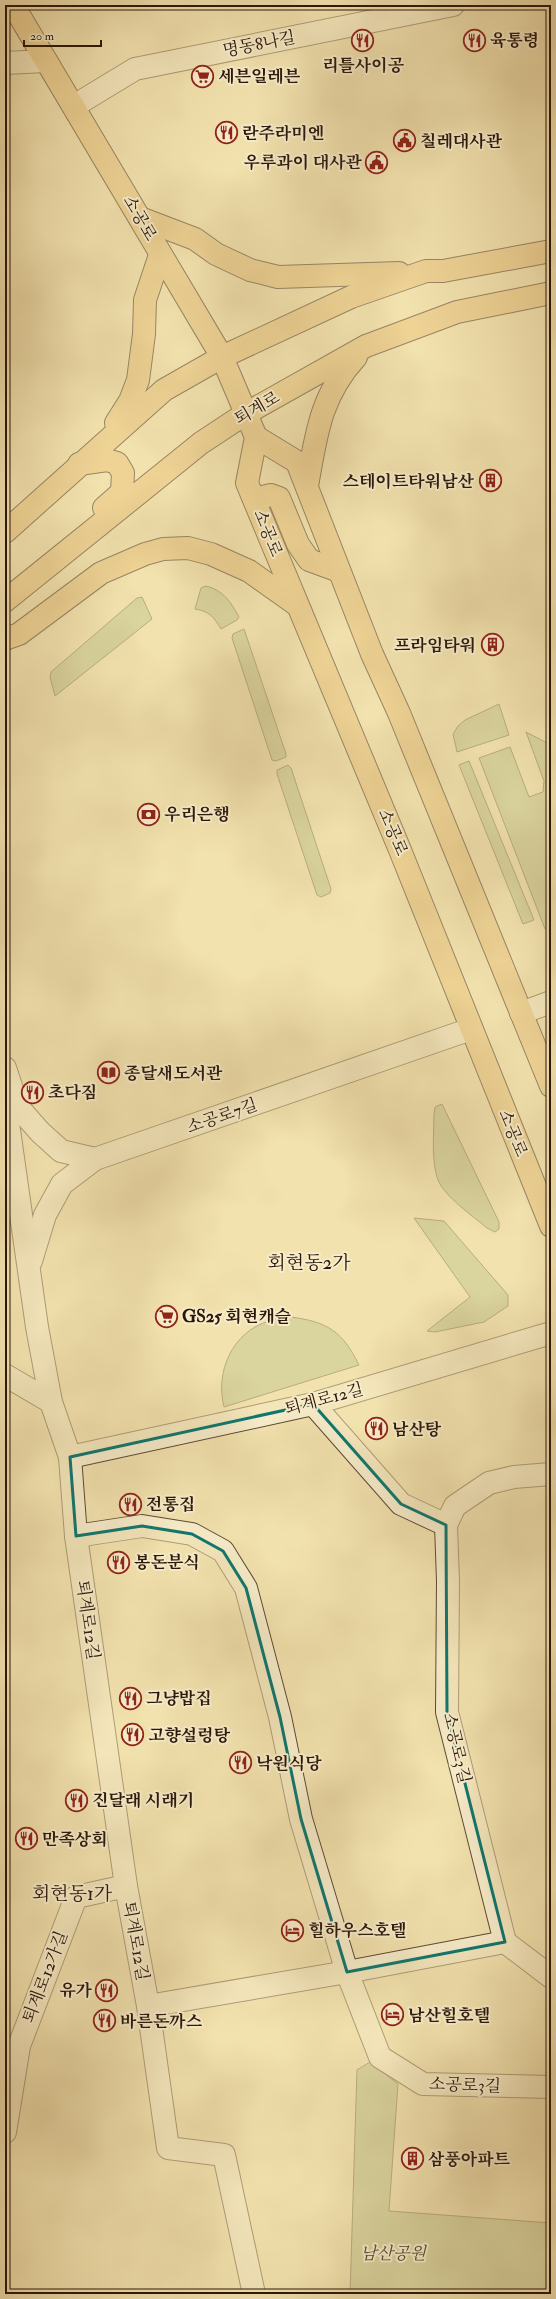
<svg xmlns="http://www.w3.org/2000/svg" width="556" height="2299" font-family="'IM FELL Double Pica','Noto Serif KR',serif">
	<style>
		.green { fill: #bdc389; stroke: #746d49 }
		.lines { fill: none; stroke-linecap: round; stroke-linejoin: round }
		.street-casing { stroke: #5d4a32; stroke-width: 24 }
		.primary-casing { stroke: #2b1709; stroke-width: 24 }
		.street { stroke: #f7ecca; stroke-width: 22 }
		.primary { stroke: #e9c177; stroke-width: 22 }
		.marked { fill: none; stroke: #0f766e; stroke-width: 3; stroke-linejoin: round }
		.labels { text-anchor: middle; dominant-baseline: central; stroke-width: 4; stroke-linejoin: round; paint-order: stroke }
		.poi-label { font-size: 17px; font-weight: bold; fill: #2b1709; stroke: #f7ecca; text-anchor: start }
		.street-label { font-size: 17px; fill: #2b1709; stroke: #f7ecca }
		.park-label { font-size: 17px; font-style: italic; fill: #574b2f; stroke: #f7ecca }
		.quarter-label { font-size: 19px; fill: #2b1709; stroke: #f7ecca }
	</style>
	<rect width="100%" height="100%" fill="#f2e2ae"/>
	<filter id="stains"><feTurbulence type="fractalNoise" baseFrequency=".005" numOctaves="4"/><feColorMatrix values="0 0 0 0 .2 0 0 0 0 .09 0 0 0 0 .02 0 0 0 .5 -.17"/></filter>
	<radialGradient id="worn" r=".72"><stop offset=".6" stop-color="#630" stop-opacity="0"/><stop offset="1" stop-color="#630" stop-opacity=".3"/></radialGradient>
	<g class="green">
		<path d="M206,586C223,590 231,602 239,617L237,620L221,629C214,617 209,611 195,609L201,588Z"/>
		<path d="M142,597L152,619L55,696L50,677L51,672L137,598Z"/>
		<path d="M244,629L286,754V757L276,761L272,760L232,638L233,634Z"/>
		<path d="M499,704L509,735L457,752L453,734L458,726L465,720Z"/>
		<path d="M526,732L551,745V931L545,929L479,758L510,747L529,797L543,792L544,781Z"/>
		<path d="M469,761L534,920L523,924L459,765Z"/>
		<path d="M288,765L291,768L331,889L330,893L321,897L317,895L277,774V770Z"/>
		<path d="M442,1104L499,1222V1229L495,1232L487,1228C473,1216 445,1197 438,1180C431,1161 434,1135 434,1115L435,1107Z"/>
		<path d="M414,1218L444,1221L508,1295V1306L484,1322L435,1332L427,1331L470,1297Z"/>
		<path d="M291,1317C328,1322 342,1331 359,1365L224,1407C215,1372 232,1332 269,1321C276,1319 284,1318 291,1317Z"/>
		<path d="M370,2062L398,2084L389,2211L551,2223V2294H350L357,2070Z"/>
	</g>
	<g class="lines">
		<defs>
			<g id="street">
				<path d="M5,63L46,61"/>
				<path d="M74,106L135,69L453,5"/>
				<path d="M521,1013L551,1002"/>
				<path d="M5,1068L18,1107L40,1132L61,1151L95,1159"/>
				<path d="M5,1102L37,1327L51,1402L70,1457L76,1536L126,1886L148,2006L168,2148L224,2155L254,2294"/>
				<path d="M31,1261L45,1215L62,1184L95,1159L471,1029"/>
				<path d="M5,1375L51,1402"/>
				<path d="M70,1457L313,1404L551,1333"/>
				<path d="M446,1525L455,1506L489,1483L514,1477L551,1474"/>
				<path d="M76,1536L142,1526L192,1534L223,1551L246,1588L280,1717L301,1819L347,1972L380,2057L423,2084L551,2087"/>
				<path d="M505,1942L551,1977"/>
				<path d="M148,2006L347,1972L505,1942L447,1712L448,1581L446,1525L401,1504L313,1404"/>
				<path d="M5,2132L19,2046L76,1897L126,1886"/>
			</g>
			<g id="primary">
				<path d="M13,5L222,357L256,437L247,483L400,850L551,1226"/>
				<path d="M140,218L195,239L216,254L250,270L278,277L399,273"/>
				<path d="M116,423L130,401L138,380L144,334L145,300L160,255"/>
				<path d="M256,437L297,462L372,654L399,713L551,1086"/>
				<path d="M79,464L107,460L117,463L123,473L122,492L104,508"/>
				<path d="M307,486C316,436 320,396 356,357"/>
				<path d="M254,499L271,495L279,498L298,544L309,560L339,571"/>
				<path d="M5,532L164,390L222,357L351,297L426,271H443L551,251"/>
				<path d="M5,601L201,443L245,414L366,346L457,312L551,293"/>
				<path d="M5,639L19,634L101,573L145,554L163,549L188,548L211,554L249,571L297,605"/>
			</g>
		</defs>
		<use href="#street" class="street-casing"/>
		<use href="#primary" class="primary-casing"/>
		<use href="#street" class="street"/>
		<use href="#primary" class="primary"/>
	</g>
	<path d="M0 0H556V2299H0ZM313,1404L401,1504L446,1525L447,1712L505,1942L347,1972L301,1819L280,1717L246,1588L223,1551L192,1534L142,1526L76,1536L70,1457Z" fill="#f2e2ae" fill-opacity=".55" fill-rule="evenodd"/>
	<path class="marked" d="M313,1404L401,1504L446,1525L447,1712L505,1942L347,1972L301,1819L280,1717L246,1588L223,1551L192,1534L142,1526L76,1536L70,1457Z"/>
	<defs>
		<symbol id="restaurant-ring" viewBox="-11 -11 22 22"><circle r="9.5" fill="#f7ecca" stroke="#8f2418" stroke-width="1.5"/><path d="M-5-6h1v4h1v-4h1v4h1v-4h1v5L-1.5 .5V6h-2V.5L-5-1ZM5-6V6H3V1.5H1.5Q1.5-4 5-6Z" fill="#8f2418"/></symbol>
		<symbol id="supermarket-ring" viewBox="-11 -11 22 22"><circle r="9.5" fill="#f7ecca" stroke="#8f2418" stroke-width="1.5"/><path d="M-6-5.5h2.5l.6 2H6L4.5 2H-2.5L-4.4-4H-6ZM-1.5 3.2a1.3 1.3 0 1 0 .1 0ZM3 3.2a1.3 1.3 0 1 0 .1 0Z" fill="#8f2418"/></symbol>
		<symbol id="civic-ring" viewBox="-11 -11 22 22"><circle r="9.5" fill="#f7ecca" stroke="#8f2418" stroke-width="1.5"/><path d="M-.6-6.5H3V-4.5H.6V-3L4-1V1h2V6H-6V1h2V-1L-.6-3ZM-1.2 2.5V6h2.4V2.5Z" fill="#8f2418"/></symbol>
		<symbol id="building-ring" viewBox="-11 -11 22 22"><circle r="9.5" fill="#f7ecca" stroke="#8f2418" stroke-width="1.5"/><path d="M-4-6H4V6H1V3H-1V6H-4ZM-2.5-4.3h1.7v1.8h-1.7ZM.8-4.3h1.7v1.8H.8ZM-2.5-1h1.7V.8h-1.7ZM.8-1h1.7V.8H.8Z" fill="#8f2418"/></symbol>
		<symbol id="bank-ring" viewBox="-11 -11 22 22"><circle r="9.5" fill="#f7ecca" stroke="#8f2418" stroke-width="1.5"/><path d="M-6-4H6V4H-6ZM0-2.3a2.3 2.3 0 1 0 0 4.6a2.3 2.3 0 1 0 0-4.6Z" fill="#8f2418"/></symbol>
		<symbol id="library-ring" viewBox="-11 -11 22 22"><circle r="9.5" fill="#f7ecca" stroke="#8f2418" stroke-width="1.5"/><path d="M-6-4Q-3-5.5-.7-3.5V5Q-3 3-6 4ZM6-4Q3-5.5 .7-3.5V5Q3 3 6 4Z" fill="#8f2418"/></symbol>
		<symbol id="hotel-ring" viewBox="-11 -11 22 22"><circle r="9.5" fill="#f7ecca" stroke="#8f2418" stroke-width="1.5"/><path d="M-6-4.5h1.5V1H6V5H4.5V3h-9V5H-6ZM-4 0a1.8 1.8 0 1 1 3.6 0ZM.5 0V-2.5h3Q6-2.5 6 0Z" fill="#8f2418"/></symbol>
	</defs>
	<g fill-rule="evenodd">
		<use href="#restaurant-ring" x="462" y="28" width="25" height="25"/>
		<use href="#restaurant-ring" x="350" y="28" width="25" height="25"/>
		<use href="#supermarket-ring" x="190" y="64" width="25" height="25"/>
		<use href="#restaurant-ring" x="214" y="120" width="25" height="25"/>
		<use href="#civic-ring" x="392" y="128" width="25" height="25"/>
		<use href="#civic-ring" x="364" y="150" width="25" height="25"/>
		<use href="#building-ring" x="478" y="468" width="25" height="25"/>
		<use href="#building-ring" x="480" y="632" width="25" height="25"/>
		<use href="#bank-ring" x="136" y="802" width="25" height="25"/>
		<use href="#library-ring" x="96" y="1060" width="25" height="25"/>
		<use href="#restaurant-ring" x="20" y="1080" width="25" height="25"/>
		<use href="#supermarket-ring" x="154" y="1304" width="25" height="25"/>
		<use href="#restaurant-ring" x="364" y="1416" width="25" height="25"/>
		<use href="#restaurant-ring" x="118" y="1492" width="25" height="25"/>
		<use href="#restaurant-ring" x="106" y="1550" width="25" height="25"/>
		<use href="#restaurant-ring" x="118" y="1686" width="25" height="25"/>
		<use href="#restaurant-ring" x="120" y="1722" width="25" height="25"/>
		<use href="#restaurant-ring" x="228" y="1750" width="25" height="25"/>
		<use href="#restaurant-ring" x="64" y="1788" width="25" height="25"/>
		<use href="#restaurant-ring" x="14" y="1826" width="25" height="25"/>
		<use href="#hotel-ring" x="280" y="1918" width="25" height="25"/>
		<use href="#restaurant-ring" x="94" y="1978" width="25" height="25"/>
		<use href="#hotel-ring" x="380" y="2002" width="25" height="25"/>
		<use href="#restaurant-ring" x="92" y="2008" width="25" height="25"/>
		<use href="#building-ring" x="400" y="2146" width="25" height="25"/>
	</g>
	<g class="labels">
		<g class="poi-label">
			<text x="490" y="40">육통령</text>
			<text x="363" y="65" text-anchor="middle">리틀사이공</text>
			<text x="218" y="76">세븐일레븐</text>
			<text x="242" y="133">란주라미엔</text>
			<text x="420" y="141">칠레대사관</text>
			<text x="362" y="162" text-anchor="end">우루과이 대사관</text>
			<text x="474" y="481" text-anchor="end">스테이트타워남산</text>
			<text x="476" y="645" text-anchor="end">프라임타워</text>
			<text x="164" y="814">우리은행</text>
			<text x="124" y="1073">종달새도서관</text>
			<text x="48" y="1092">초다짐</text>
			<text x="182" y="1316">GS25 회현캐슬</text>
			<text x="392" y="1429">남산탕</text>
			<text x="146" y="1504">전통집</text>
			<text x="134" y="1562">봉돈분식</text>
			<text x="146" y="1698">그냥밥집</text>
			<text x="148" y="1735">고향설렁탕</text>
			<text x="256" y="1763">낙원식당</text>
			<text x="92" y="1800">진달래 시래기</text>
			<text x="42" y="1839">만족상회</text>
			<text x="308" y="1930">힐하우스호텔</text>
			<text x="92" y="1990" text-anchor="end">유가</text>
			<text x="408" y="2015">남산힐호텔</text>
			<text x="120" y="2021">바른돈까스</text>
			<text x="428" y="2159">삼풍아파트</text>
		</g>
		<g class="street-label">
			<text transform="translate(259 44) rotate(-11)">명동8나길</text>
			<text transform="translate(140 218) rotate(60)">소공로</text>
			<text transform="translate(257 408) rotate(-30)">퇴계로</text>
			<text transform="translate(268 533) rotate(68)">소공로</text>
			<text transform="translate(393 832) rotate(67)">소공로</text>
			<text transform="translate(222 1116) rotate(-19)">소공로7길</text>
			<text transform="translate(513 1133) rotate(68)">소공로</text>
			<text transform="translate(324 1399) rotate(-15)">퇴계로12길</text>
			<text transform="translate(88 1620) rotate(82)">퇴계로12길</text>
			<text transform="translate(457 1748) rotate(77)">소공로3길</text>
			<text transform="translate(136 1941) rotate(80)">퇴계로12길</text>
			<text transform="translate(45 1977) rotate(-69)">퇴계로12가길</text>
			<text transform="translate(465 2085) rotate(2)">소공로3길</text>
		</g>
		<g class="park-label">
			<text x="393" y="2253">남산공원</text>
		</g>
		<g class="quarter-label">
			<text x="309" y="1263">회현동2가</text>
			<text x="72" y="1894">회현동1가</text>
		</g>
	</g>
	<rect width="556" height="2299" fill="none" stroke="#f2e2ae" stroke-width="20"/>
	<rect x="6" y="6" width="544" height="2287" fill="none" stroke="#2b1709" stroke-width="2"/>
	<rect x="10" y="10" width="536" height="2279" fill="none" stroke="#2b1709"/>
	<path d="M24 40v6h77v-6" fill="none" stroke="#2b1709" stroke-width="2"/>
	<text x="30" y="40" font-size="12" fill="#2b1709" stroke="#f7ecca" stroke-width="3" paint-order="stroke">20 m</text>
	<rect width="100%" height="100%" filter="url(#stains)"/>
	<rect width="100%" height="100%" fill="url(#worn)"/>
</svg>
